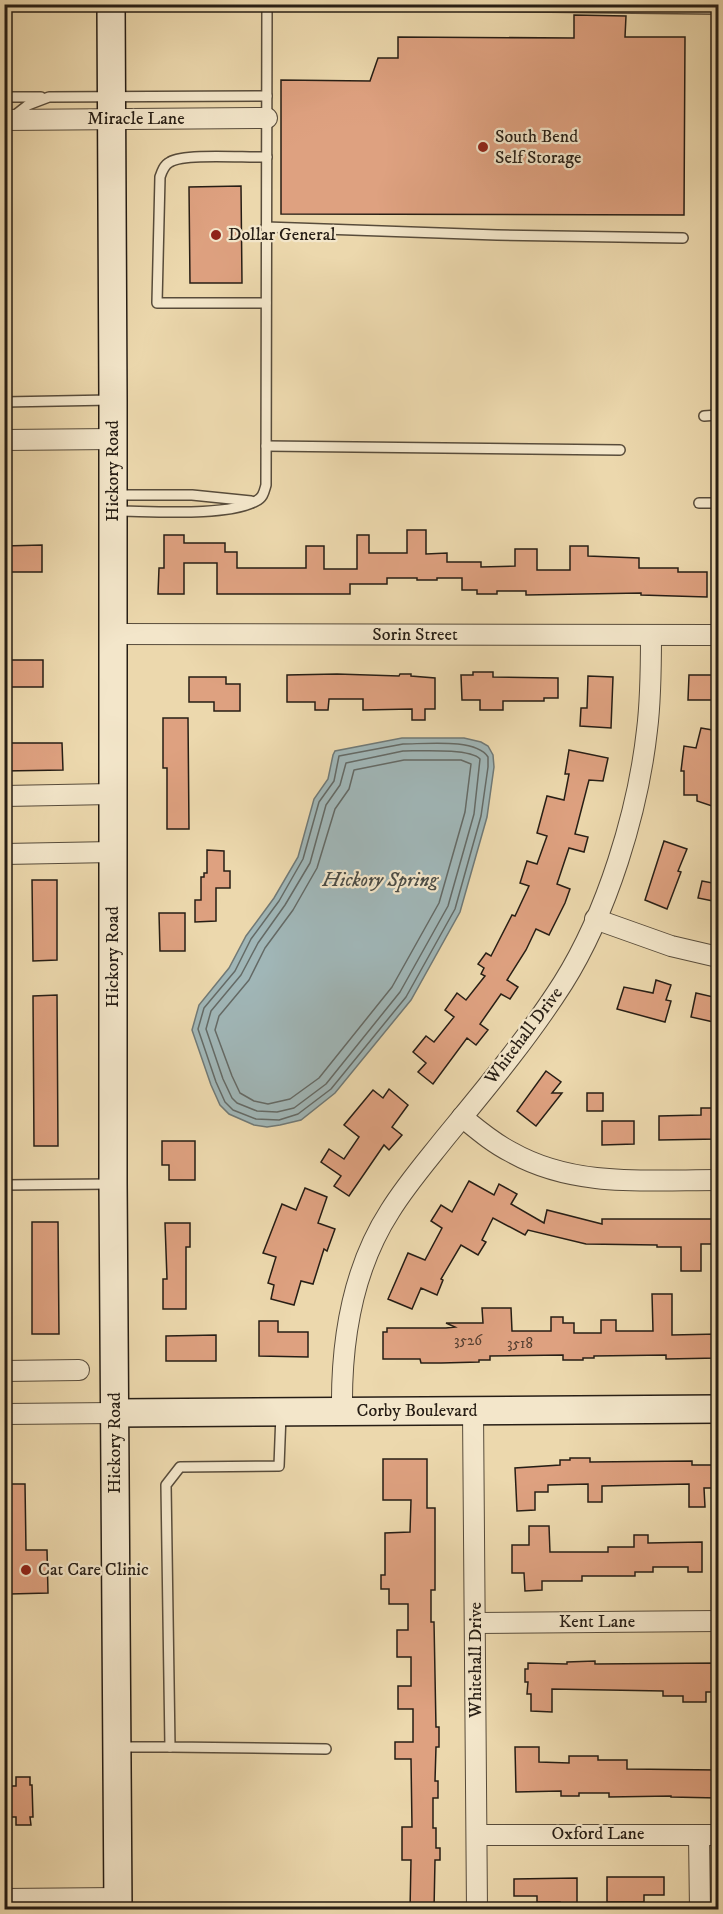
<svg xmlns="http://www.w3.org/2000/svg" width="723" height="1914" font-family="'IM FELL DW Pica',serif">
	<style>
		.water { fill: #a0b6b7; stroke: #707976; stroke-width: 1.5 }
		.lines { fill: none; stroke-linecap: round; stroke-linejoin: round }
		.shore { stroke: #646a66; stroke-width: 1.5 }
		.building { fill: #dea180; stroke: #271e15; stroke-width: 1.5 }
		.lane-casing { stroke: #584c3b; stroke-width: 12 }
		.street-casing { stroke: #584c3b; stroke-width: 22 }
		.secondary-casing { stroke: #271e15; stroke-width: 30 }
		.lane { stroke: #f3e6ca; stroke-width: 9 }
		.street { stroke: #f3e6ca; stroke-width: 20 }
		.secondary { stroke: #f3e6ca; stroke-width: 27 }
		.poi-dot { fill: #8f2418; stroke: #f3e6ca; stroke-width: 2 }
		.labels { text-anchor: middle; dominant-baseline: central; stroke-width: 4.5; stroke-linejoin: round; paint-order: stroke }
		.number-label { font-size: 15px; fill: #553f30 }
		.street-label { font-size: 18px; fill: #271e15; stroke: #f3e6ca }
		.poi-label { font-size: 18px; fill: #271e15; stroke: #f3e6ca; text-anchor: start }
		.water-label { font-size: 20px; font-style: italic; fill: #4b4c46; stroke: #f3e6ca }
	</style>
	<rect width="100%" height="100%" fill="#ecd8ad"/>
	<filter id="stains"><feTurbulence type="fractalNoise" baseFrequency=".00333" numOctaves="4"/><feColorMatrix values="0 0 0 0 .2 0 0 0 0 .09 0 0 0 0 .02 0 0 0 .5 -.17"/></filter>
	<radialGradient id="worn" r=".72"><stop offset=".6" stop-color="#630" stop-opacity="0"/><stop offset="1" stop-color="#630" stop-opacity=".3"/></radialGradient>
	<path class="water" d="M402,738H464L481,742L488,746L493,755L494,767L487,817L460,912L411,1000L335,1093L301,1120L280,1125L267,1127L254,1125L229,1114L220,1105L211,1085L192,1030L199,1005L229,968L246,936L274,898L298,857L314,799L328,779L333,755L335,751Z"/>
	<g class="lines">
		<g class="shore">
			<path d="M403,744C425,744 476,738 488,757V767L481,816L455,909L406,997L331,1089L298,1114L279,1120L256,1119L233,1110L225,1102L216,1082L198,1029L204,1008L235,971L251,939L279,901L303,859L319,802L334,781L339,756Z"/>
			<path d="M403,751C420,751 470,748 480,759L474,814L448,906L400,992L326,1084L294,1108L277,1112L257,1111L237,1103L232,1098L223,1079L206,1029L211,1011L241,975L258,943L285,905L310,863L326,805L340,785L346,763Z"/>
			<path d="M404,760H461L471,764L465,812L439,903L392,987L319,1078L290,1099L268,1104L254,1101L240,1093L232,1076L215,1030L219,1016L249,980L265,948L293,910L317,868L335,809L349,789L354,770Z"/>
		</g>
	</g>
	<g class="building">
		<path d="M574,15L626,16L625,37H685L684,215L281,214V80L370,81L378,58H398V37L574,38Z"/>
		<path d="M241,186L242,283H190L189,187Z"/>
		<path d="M407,530H426V554L447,553V562H481V567L515,566V549H537V570H570V546H588V556L639,558V568H678V572H707V597L641,595V593L526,595V591H497V594H477V590H462V578H437V580H417V578H387V584H350V594H217V563H184V594H158L159,568H164V535H184V543H225V552H237V568H306V546H324V569H357V535H369V553H407Z"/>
		<path d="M42,545V572H4V546Z"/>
		<rect x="4" y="660" width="39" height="27"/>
		<path d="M473,672H493V677L558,678V698H544V701H503V710H480V700H462L461,675H473Z"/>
		<path d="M337,674L399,676L400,674H411V676L435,678V709H425V720H412V709L363,710V699H329L328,710H315V702H287V675Z"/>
		<path d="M689,675H718V700H688Z"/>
		<path d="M588,676L613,677L611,728L580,726L581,708H587Z"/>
		<path d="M189,677H226V684H240V711H214V702H189Z"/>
		<path d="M163,718H188L189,829H167V768H163Z"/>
		<path d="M701,728L718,731V808L697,801V795H684V771H681L684,746L696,748Z"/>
		<path d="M4,743H62L63,770L4,771Z"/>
		<path d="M569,750L608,758L603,781L589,780L575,834L588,837L584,852L569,848L557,884L570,889L565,903L549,935L536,929L526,950L507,980L518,987L510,999L501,994L480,1024L488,1030L476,1045L467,1038L433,1084L418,1072L426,1063L413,1052L426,1036L434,1042L454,1017L445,1010L457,993L466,1000L485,976L481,974L484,968L478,964L486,953L491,956L512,915L515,916L529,886L520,883L527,861L537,864L547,836L537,833L547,796L564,800L569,774H565Z"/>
		<path d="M664,841L687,849L678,871L681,872L667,909L645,900Z"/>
		<path d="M207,850L224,851V871H230V888H216V921L195,922V900H201V877H204V873H207Z"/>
		<path d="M32,880H57V960L33,961Z"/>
		<path d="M702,881L718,884V902L698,898Z"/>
		<path d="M159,913H185V951H160Z"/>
		<path d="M656,980L671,985L666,1000L671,1001L665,1022L617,1009L624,987L653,993Z"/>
		<path d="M696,993L718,998V1023L691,1017Z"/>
		<path d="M57,995L58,1146H34L33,996Z"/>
		<path d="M546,1071L561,1082L552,1093H562L536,1126L517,1111Z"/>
		<path d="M389,1089L408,1105L392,1127L402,1135L389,1150L384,1145L349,1196L334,1186L341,1176L321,1162L329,1149L344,1159L359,1137L344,1125L373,1090L383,1098Z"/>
		<rect x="587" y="1093" width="16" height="18"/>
		<path d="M701,1108H716V1119H718V1139L659,1140V1116L701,1115Z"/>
		<path d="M602,1121H634V1144L602,1145Z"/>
		<path d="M162,1141H195V1180H169V1165H162Z"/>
		<path d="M469,1181L494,1195L499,1184L517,1194L511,1204L544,1223L547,1210L602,1224V1219H718V1244H701V1271H681V1247H657V1245L586,1244L528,1230L525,1235L493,1218L482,1240L486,1242L478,1255L461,1245L441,1279L443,1280L437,1295L421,1288L412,1309L388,1299L408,1253L425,1260L442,1228L431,1221L441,1205L452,1212Z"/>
		<path d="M305,1188L327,1197L318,1223L335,1229L327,1251L324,1249L313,1284L301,1281L294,1305L271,1299L274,1285L268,1283L276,1257L263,1253L282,1204L296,1210Z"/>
		<path d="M32,1222H58L59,1334H32Z"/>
		<path d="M165,1223H190V1247H186V1309H163V1279H167Z"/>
		<path d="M652,1294H672V1335L718,1334V1358L666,1359V1355L594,1356V1358H583V1360H563V1355L490,1356V1360H479V1362L441,1363H421L420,1359H383V1332H387V1328H446L455,1327L446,1323H483L482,1308H511L512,1331H551V1317H563V1323H574V1333H601V1320H616V1331H653Z"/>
		<path d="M259,1321H278V1332H308V1357L259,1356Z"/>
		<path d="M216,1335V1361H166V1336Z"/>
		<path d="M570,1458H590V1462L692,1461V1465H718V1488H704L705,1507H689V1484L602,1486V1502H588V1484L548,1485V1492H535V1510L517,1511L515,1468L560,1465V1460H570Z"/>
		<path d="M383,1459H427V1508H435V1590H431V1622H434L436,1727H439V1747H436L435,1781H438V1798H433V1828H436V1848H440V1860H435L434,1910H410L411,1860H402V1827H412L411,1759H395V1742H413V1709H398V1686H411V1657H397V1630H408V1604H389V1589H381V1575H385V1533L410,1532L411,1500H383Z"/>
		<path d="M4,1484H25L26,1550H47L48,1593L10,1594L9,1589H4Z"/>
		<path d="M529,1526H549L550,1552H608V1547H634V1535H648V1543L702,1542V1572H688V1567H653V1572H635V1576H582V1581H542V1590L525,1591L524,1573H512V1545H529Z"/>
		<path d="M595,1661V1664L718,1663V1692H706V1702H683V1696H663V1691L552,1689V1712L531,1711V1694H527L528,1682H525V1669H528V1663L567,1664V1662Z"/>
		<path d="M515,1747H539V1762L569,1763V1756H598V1760H627V1769L718,1770V1798L671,1797V1796L609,1797V1793H579V1796H561V1791L516,1792Z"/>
		<path d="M16,1777H30V1785H32L33,1817H30L31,1825H16V1817H4V1786H16Z"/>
		<path d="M607,1877H664V1895H644V1902H607Z"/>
		<path d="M577,1878V1910H560V1902H537V1896H514V1879Z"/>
	</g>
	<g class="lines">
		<defs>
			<g id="lane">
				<path d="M291,4L718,9"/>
				<path d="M4,97H41"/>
				<path d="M14,116L28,105L49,97L267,96"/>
				<path d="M266,227L497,235L683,238"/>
				<path d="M266,303H157L160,177C162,171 164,165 170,162C185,153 247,158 267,157"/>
				<path d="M4,402L111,400"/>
				<path d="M704,416L718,415"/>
				<path d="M266,446L620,450"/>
				<path d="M115,495H192L251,501"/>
				<path d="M699,503H718"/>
				<path d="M115,511C150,511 227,517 256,501C263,498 264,492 266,485L267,4"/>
				<path d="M4,1185L111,1184"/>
				<path d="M281,1414L279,1466L180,1467L166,1485L170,1747L326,1749"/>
				<path d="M118,1747H170"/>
			</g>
			<g id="street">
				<path d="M4,120L267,118"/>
				<path d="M4,440L113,439"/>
				<path d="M112,634L718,635"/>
				<path d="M4,796L112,794"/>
				<path d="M4,854L113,852"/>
				<path d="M595,919L671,946L718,957"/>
				<path d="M462,1117C478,1130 493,1143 511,1152C574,1188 649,1180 718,1180"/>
				<path d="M4,1371L79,1370"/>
				<path d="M342,1411C341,1343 352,1270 390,1211C406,1185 426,1162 445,1138C486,1088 528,1038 563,983C607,913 638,812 647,730C651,699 651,667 651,635"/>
				<path d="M473,1411L477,1910"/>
				<path d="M4,1414L115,1413"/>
				<path d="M476,1623L718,1621"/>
				<path d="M477,1835H718"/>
				<path d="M699,1835L700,1910"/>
				<path d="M4,1899L118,1898"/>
			</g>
			<g id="secondary">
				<path d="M111,4L113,400V1183L118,1910"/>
				<path d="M115,1413L718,1409"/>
			</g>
		</defs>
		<use href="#lane" class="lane-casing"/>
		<use href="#street" class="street-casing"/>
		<use href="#secondary" class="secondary-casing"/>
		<use href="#lane" class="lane"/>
		<use href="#street" class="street"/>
		<use href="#secondary" class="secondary"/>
	</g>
	<g class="poi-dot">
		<circle cx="483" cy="147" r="6"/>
		<circle cx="216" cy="235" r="6"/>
		<circle cx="26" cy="1570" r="6"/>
	</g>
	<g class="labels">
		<g class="number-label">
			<text x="468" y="1340">3526</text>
			<text x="520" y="1343">3518</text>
		</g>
		<g class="street-label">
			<text x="136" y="119">Miracle Lane</text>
			<text transform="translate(113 471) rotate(-90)">Hickory Road</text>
			<text x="415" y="635">Sorin Street</text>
			<text transform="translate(113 957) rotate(-90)">Hickory Road</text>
			<text transform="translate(524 1036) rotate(-53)">Whitehall Drive</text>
			<text x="417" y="1411">Corby Boulevard</text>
			<text transform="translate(115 1443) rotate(-90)">Hickory Road</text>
			<text x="597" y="1622">Kent Lane</text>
			<text transform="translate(476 1660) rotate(-90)">Whitehall Drive</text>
			<text x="598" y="1834">Oxford Lane</text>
		</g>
		<g class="poi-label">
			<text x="495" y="137">South Bend<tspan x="495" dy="21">Self Storage</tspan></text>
			<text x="228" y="235">Dollar General</text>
			<text x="38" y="1570">Cat Care Clinic</text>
		</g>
		<g class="water-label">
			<text x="380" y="880">Hickory Spring</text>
		</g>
	</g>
	<rect width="723" height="1914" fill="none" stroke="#ecd8ad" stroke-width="24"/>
	<rect x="6" y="6" width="711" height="1902" fill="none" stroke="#271e15" stroke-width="3"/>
	<rect x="12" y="12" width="699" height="1890" fill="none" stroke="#271e15" stroke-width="1.5"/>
	<rect width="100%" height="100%" filter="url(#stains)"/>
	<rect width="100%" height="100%" fill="url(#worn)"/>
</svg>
